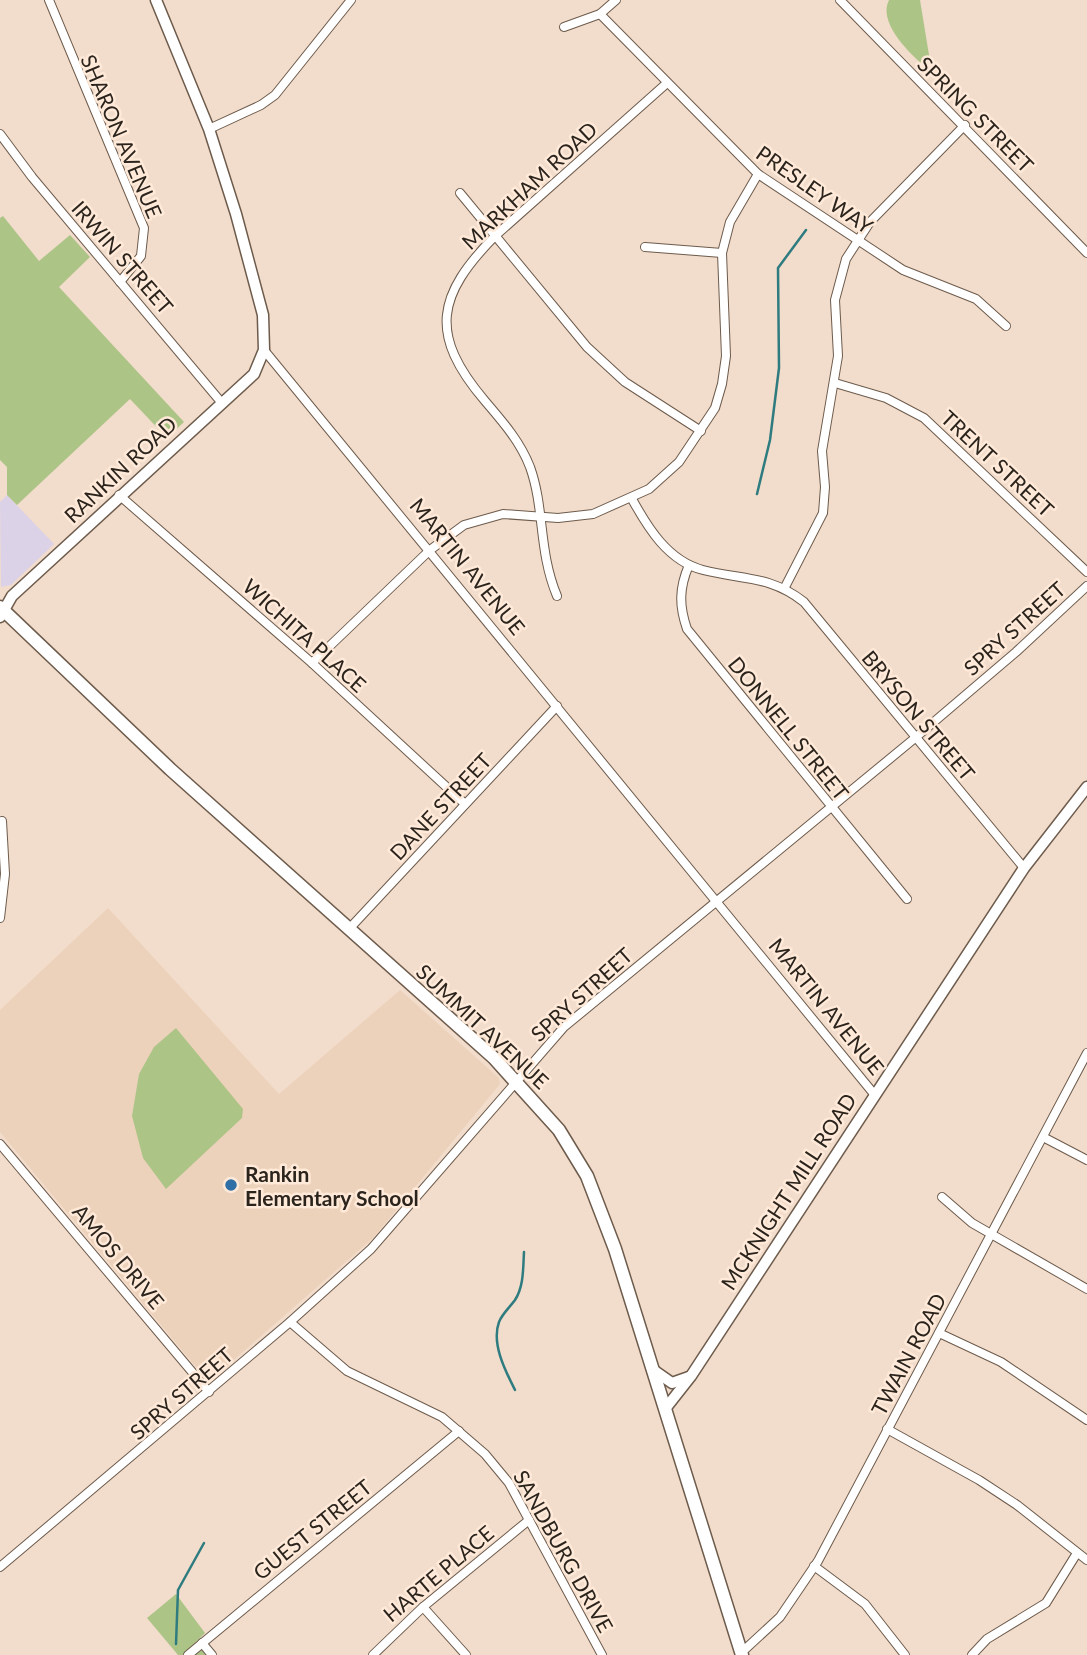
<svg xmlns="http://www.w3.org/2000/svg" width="1087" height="1655" font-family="Lato,sans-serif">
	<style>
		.commercial { fill: #dcd2e7 }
		.built { fill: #edd2bb }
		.green { fill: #adc487 }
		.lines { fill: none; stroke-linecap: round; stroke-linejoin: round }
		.stream { stroke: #2f7c80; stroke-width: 2.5 }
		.minor-casing { stroke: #6d5b4c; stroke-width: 10 }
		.tertiary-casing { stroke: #6d5b4c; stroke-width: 13 }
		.secondary-casing { stroke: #6d5b4c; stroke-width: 15 }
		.minor { stroke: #fff; stroke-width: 8 }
		.tertiary { stroke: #fff; stroke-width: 10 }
		.secondary { stroke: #fff; stroke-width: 12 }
		.poi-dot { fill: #2f6fa5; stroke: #ffe9d8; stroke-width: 2.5 }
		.labels { text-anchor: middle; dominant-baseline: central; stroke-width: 5; stroke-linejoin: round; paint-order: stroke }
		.street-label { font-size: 21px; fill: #2b241d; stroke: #ffe9d8 }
		.poi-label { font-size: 21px; font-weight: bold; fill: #2b241d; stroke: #ffe9d8; text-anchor: start }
	</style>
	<rect width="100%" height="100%" fill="#f2dccb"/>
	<path class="commercial" d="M7,495L54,544L11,585L1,587L0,502Z"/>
	<path class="built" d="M108,908L279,1094L400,990L499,1078L500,1084L373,1238L212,1379H206L0,1132V1010Z"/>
	<g class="green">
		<path d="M889,0H920L930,61L921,63C906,50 878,21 889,0Z"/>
		<path d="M3,216L39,261L70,235L90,257L59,287L184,422L167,438L130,399L17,505L7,495V467L0,460V218Z"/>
		<path d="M176,1028L243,1109L242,1118L166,1189L143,1158L132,1116L139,1074L154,1047Z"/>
		<path d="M176,1594L205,1633L196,1642L206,1655H178L147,1618Z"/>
	</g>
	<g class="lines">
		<g class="stream">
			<path d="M757,494L770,440L779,368L778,268L806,230"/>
			<path d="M515,1390C506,1372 491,1344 499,1322C502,1314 510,1307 515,1300C524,1286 523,1268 524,1252"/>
			<path d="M176,1644L178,1590L204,1543"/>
		</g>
		<defs>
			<g id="minor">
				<path d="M49,0L144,228L141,256L120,282"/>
				<path d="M840,0L1087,253"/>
				<path d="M600,14L758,174L903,270L976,299L1006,326"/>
				<path d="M564,27L600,14L616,0"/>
				<path d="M209,129L261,105L275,95L351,0"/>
				<path d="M0,134L32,177L221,402"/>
				<path d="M460,193L587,347L625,382L701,431"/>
				<path d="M645,247L722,253"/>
				<path d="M264,350L874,1094"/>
				<path d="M835,383L886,398L924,418L1087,572"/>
				<path d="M119,495L312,663L465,804"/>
				<path d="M632,499C648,528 668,561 703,570C742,580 770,575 804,602L1024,868"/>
				<path d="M689,565C679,588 679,606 687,629L907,899"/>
				<path d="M785,587L823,513L825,487L822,451L838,356L835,300L846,259L870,222L965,125"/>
				<path d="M557,596C538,550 545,509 530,467C520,441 502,421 485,401C428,334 437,295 495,236L667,83"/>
				<path d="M312,663L430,550L464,525L503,514L558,518L593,514L649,489L679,462L715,408L722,384L726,356L722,253L730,222L758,174"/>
				<path d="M0,918L5,874L2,821"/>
				<path d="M349,929L557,706"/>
				<path d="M1043,1137L1087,1160"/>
				<path d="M0,1144L209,1392"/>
				<path d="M942,1197L972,1223L1087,1289"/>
				<path d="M290,1322L347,1371L442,1417L485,1454L509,1483L602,1655"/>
				<path d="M939,1333L1001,1362L1087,1420"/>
				<path d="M887,1429L979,1480L1017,1505L1087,1560"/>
				<path d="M814,1566L865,1604L905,1655"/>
				<path d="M0,1567L290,1322L371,1249L564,1027L915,738L1016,652L1087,586"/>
				<path d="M423,1607L466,1655"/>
				<path d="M202,1643L212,1655"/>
				<path d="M741,1653L780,1617L818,1561L1087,1053"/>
				<path d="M188,1655L459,1431"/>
				<path d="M373,1655L423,1607L529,1520"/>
				<path d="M972,1655L987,1639L1046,1603L1077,1553"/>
			</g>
			<g id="tertiary">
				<path d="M0,617L12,596L254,374L264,350L263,315L236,214L209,129L156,0"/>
				<path d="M652,1369L672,1383L689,1377"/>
				<path d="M665,1409L691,1376L1024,868L1087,787"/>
			</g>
			<path id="secondary" d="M0,607L170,769L494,1058L559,1130L587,1176L615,1249L742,1655"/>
		</defs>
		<use href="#minor" class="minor-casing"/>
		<use href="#tertiary" class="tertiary-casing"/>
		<use href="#secondary" class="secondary-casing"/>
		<use href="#minor" class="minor"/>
		<use href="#tertiary" class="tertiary"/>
		<use href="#secondary" class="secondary"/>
	</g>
	<circle class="poi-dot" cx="231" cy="1185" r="7"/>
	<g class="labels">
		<g class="street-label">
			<text transform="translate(976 114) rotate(45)">SPRING STREET</text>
			<text transform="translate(122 136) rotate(67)">SHARON AVENUE</text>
			<text transform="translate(529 185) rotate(-43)">MARKHAM ROAD</text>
			<text transform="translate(815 189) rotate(35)">PRESLEY WAY</text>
			<text transform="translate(123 257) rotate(49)">IRWIN STREET</text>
			<text transform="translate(998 463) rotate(43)">TRENT STREET</text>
			<text transform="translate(120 469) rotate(-43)">RANKIN ROAD</text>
			<text transform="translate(468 566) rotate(51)">MARTIN AVENUE</text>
			<text transform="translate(1014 628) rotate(-42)">SPRY STREET</text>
			<text transform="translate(305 635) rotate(42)">WICHITA PLACE</text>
			<text transform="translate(919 715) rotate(50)">BRYSON STREET</text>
			<text transform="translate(789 728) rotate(51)">DONNELL STREET</text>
			<text transform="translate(440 806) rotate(-47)">DANE STREET</text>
			<text transform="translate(581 994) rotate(-42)">SPRY STREET</text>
			<text transform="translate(827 1006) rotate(51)">MARTIN AVENUE</text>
			<text transform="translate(483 1026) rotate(43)">SUMMIT AVENUE</text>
			<text transform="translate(788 1191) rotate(-57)">MCKNIGHT MILL ROAD</text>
			<text transform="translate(119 1256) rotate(50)">AMOS DRIVE</text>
			<text transform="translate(908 1354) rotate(-62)">TWAIN ROAD</text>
			<text transform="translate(181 1393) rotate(-41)">SPRY STREET</text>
			<text transform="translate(312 1529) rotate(-39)">GUEST STREET</text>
			<text transform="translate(564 1551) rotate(61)">SANDBURG DRIVE</text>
			<text transform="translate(438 1573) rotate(-40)">HARTE PLACE</text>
		</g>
		<g class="poi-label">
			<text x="245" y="1173">Rankin<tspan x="245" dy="24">Elementary School</tspan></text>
		</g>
	</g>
</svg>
